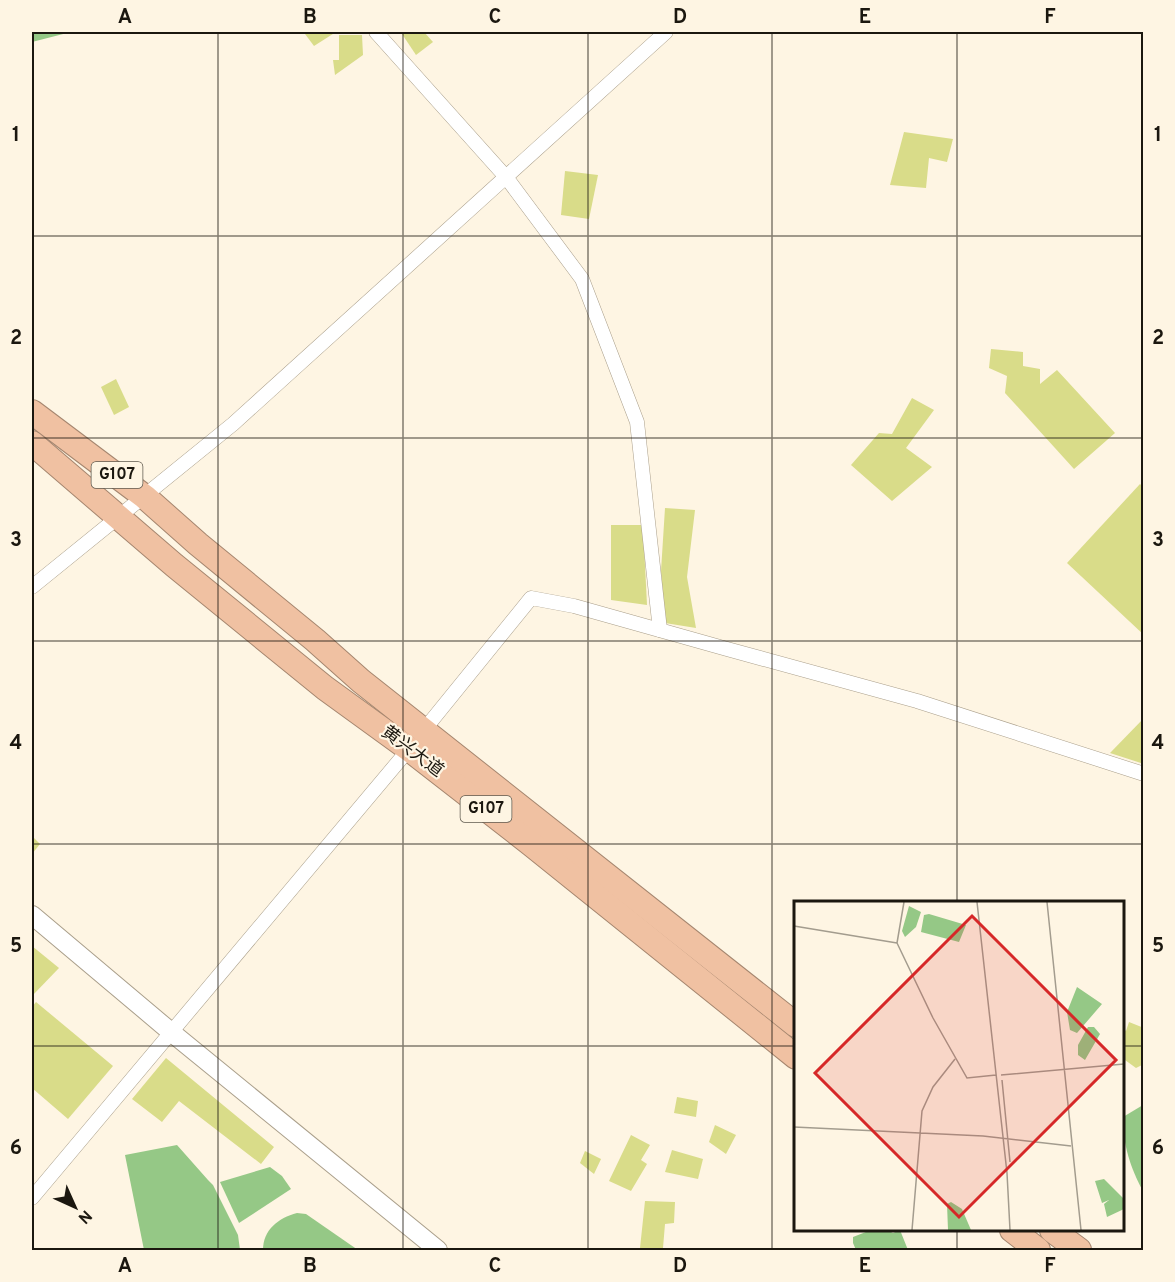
<svg xmlns="http://www.w3.org/2000/svg" width="1175" height="1282" font-family="Overpass,'Noto Sans SC',sans-serif">
	<style>
		.water { fill: #95c886 }
		.building { fill: #d9dc89 }
		.lines { fill: none; stroke-linecap: round; stroke-linejoin: round }
		.street-casing { stroke: #aa9f8b; stroke-width: 15 }
		.secondary-casing { stroke: #aa9f8b; stroke-width: 20 }
		.highway-casing { stroke: #a5866f; stroke-width: 26 }
		.street { stroke: #fff; stroke-width: 14 }
		.secondary { stroke: #fff; stroke-width: 18 }
		.highway { stroke: #f0c1a2; stroke-width: 24 }
		.grid { fill: none; stroke: #1b170f; stroke-width: 1.5; stroke-opacity: 0.55 }
		.labels { text-anchor: middle; dominant-baseline: central; stroke-width: 4.5; stroke-linejoin: round; paint-order: stroke }
		.shield { fill: #fef5e3; stroke: #5f5a4f; stroke-width: 1.5 }
		.shield-label { font-size: 16px; font-weight: bold; fill: #1b170f }
		.street-label { font-size: 18px; fill: #1b170f; stroke: #fef5e3 }
		.inset-road { fill: none; stroke: #a39c8e; stroke-width: 1.5 }
		.view { fill: #d62828; fill-opacity: 0.15; stroke: #d62828; stroke-width: 3 }
		.inset-edge { fill: none; stroke: #1b170f; stroke-width: 3 }
		.neatline { fill: none; stroke: #1b170f; stroke-width: 2 }
		.grid-label { font-size: 20px; text-anchor: middle; font-weight: bold; fill: #1b170f }
	</style>
	<rect width="100%" height="100%" fill="#fef5e3"/>
	<g class="water">
		<path d="M32,32H71L32,42Z"/>
		<path d="M1143,1105V1191C1131,1170 1122,1142 1123,1117Z"/>
		<path d="M177,1145L208,1180L213,1185L238,1235L240,1250H144L125,1155Z"/>
		<path d="M270,1167L282,1176L291,1189L239,1223L220,1182Z"/>
		<path d="M297,1213L306,1214L358,1250H263C263,1230 278,1218 297,1213Z"/>
		<path d="M871,1230H887L893,1233L900,1230L908,1250H856L853,1243V1237Z"/>
	</g>
	<g class="building">
		<path d="M309,32H336L314,46L305,34Z"/>
		<path d="M405,32H424L433,42L416,55L402,34Z"/>
		<path d="M339,35H362L363,55L335,75L333,60H339Z"/>
		<path d="M904,132L953,139L947,162L929,158L926,188L890,185Z"/>
		<path d="M565,171L598,175L589,219L561,215Z"/>
		<path d="M991,349L1023,352V366L1040,369V384L1057,370L1115,433L1074,469L1005,393L1007,376L989,368Z"/>
		<path d="M116,379L129,407L114,415L101,387Z"/>
		<path d="M912,398L934,410L906,448L932,467L892,501L851,465L879,433L892,434Z"/>
		<path d="M1140,484L1144,488V635L1067,563Z"/>
		<path d="M665,508L695,510L687,577L696,628L665,623L661,571Z"/>
		<path d="M611,525H643L647,605L611,600Z"/>
		<path d="M1144,718V764L1110,753Z"/>
		<path d="M32,836L40,844L32,854Z"/>
		<path d="M32,946L59,968L32,996Z"/>
		<path d="M36,1002L113,1066L68,1119L32,1088V1007Z"/>
		<path d="M1129,1022L1144,1028V1064L1136,1068L1125,1060L1122,1061V1027L1126,1031Z"/>
		<path d="M166,1058L274,1147L261,1164L179,1101L162,1122L132,1099Z"/>
		<path d="M677,1097L698,1101L696,1117L674,1113Z"/>
		<path d="M715,1125L736,1135L726,1154L709,1142Z"/>
		<path d="M631,1135L650,1145L641,1160L647,1164L631,1191L609,1181Z"/>
		<path d="M672,1150L703,1159L698,1179L665,1172Z"/>
		<path d="M585,1151L601,1159L594,1174L580,1163Z"/>
		<path d="M645,1201L675,1202L674,1223L665,1224L663,1248H640Z"/>
	</g>
	<g class="lines">
		<defs>
			<g id="street">
				<path d="M376,32L506,177L582,279L637,422L660,630"/>
				<path d="M32,587L233,424L666,32"/>
				<path d="M424,730L531,598L574,606L727,649L917,701L1144,774"/>
				<path d="M32,1198L409,749"/>
			</g>
			<path id="secondary" d="M32,915L171,1032L438,1250"/>
			<g id="highway">
				<path d="M32,412L145,497L198,544L315,640L361,681L796,1025"/>
				<path d="M32,443L174,565L325,688L409,749L531,844L796,1057"/>
				<path d="M1012,1230L1038,1250"/>
				<path d="M1052,1230L1079,1250"/>
			</g>
		</defs>
		<use href="#street" class="street-casing"/>
		<use href="#secondary" class="secondary-casing"/>
		<use href="#highway" class="highway-casing"/>
		<use href="#street" class="street"/>
		<use href="#secondary" class="secondary"/>
		<use href="#highway" class="highway"/>
	</g>
	<path class="grid" d="M218,32V1250M403,32V1250M588,32V1250M772,32V1250M957,32V902M32,236H1144M32,438H1144M32,641H1144M32,844H1144M32,1046H796M1122,1046H1144M957,1230V1250"/>
	<g class="labels">
		<g class="shield">
			<rect x="91.5" y="462" width="51" height="26" rx="4.5"/>
			<rect x="460.5" y="796" width="51" height="26" rx="4.5"/>
		</g>
		<g class="shield-label">
			<text x="117" y="475">G107</text>
			<text x="486" y="809">G107</text>
		</g>
		<g class="street-label">
			<text transform="translate(412 752) rotate(37)">黄兴大道</text>
		</g>
	</g>
	<g transform="translate(794 901)">
		<rect width="330" height="330" fill="#fef5e3"/>
		<path d="M115,5L127,11L122,26L111,36L108,30ZM135,13L172,24L165,41L127,31L130,14ZM283,86L308,103L283,132L276,129L273,111ZM294,126H300L306,133L291,159L284,154V144ZM310,278L330,298V308L313,316L310,303L315,299L308,302L301,280ZM157,301L168,308L177,329H154L153,303Z" fill="#95c886"/>
		<path class="inset-road" d="M110,1L103,42L139,117L173,177L202,174M183,1L213,272L216,329M253,1L287,329M0,25L103,42M207,174L330,163M208,179L216,261M0,226L189,235L277,245M118,329L128,210L139,186L161,158"/>
		<path class="view" d="M178,15L322,159L165,316L21,172Z"/>
		<rect width="330" height="330" class="inset-edge"/>
	</g>
	<rect width="1175" height="1282" fill="none" stroke="#fef5e3" stroke-width="66"/>
	<g transform="translate(75 1207) rotate(135)" stroke="#fef5e3" stroke-width="4.5" paint-order="stroke">
	<path d="M0-4.5L10 22L0 15L-10 22Z" fill="#1b170f"/>
	<text y="-9" font-size="16" font-weight="bold" text-anchor="middle" fill="#1b170f">N</text>
	</g>
	<rect x="33" y="33" width="1109" height="1216" class="neatline"/>
	<g class="grid-label">
		<text x="125" y="23">A</text>
		<text x="310" y="23">B</text>
		<text x="495" y="23">C</text>
		<text x="680" y="23">D</text>
		<text x="865" y="23">E</text>
		<text x="1050" y="23">F</text>
		<text x="16" y="141">1</text>
		<text x="1158" y="141">1</text>
		<text x="16" y="344">2</text>
		<text x="1158" y="344">2</text>
		<text x="16" y="546">3</text>
		<text x="1158" y="546">3</text>
		<text x="16" y="749">4</text>
		<text x="1158" y="749">4</text>
		<text x="16" y="952">5</text>
		<text x="1158" y="952">5</text>
		<text x="16" y="1154">6</text>
		<text x="1158" y="1154">6</text>
		<text x="125" y="1272">A</text>
		<text x="310" y="1272">B</text>
		<text x="495" y="1272">C</text>
		<text x="680" y="1272">D</text>
		<text x="865" y="1272">E</text>
		<text x="1050" y="1272">F</text>
	</g>
</svg>
